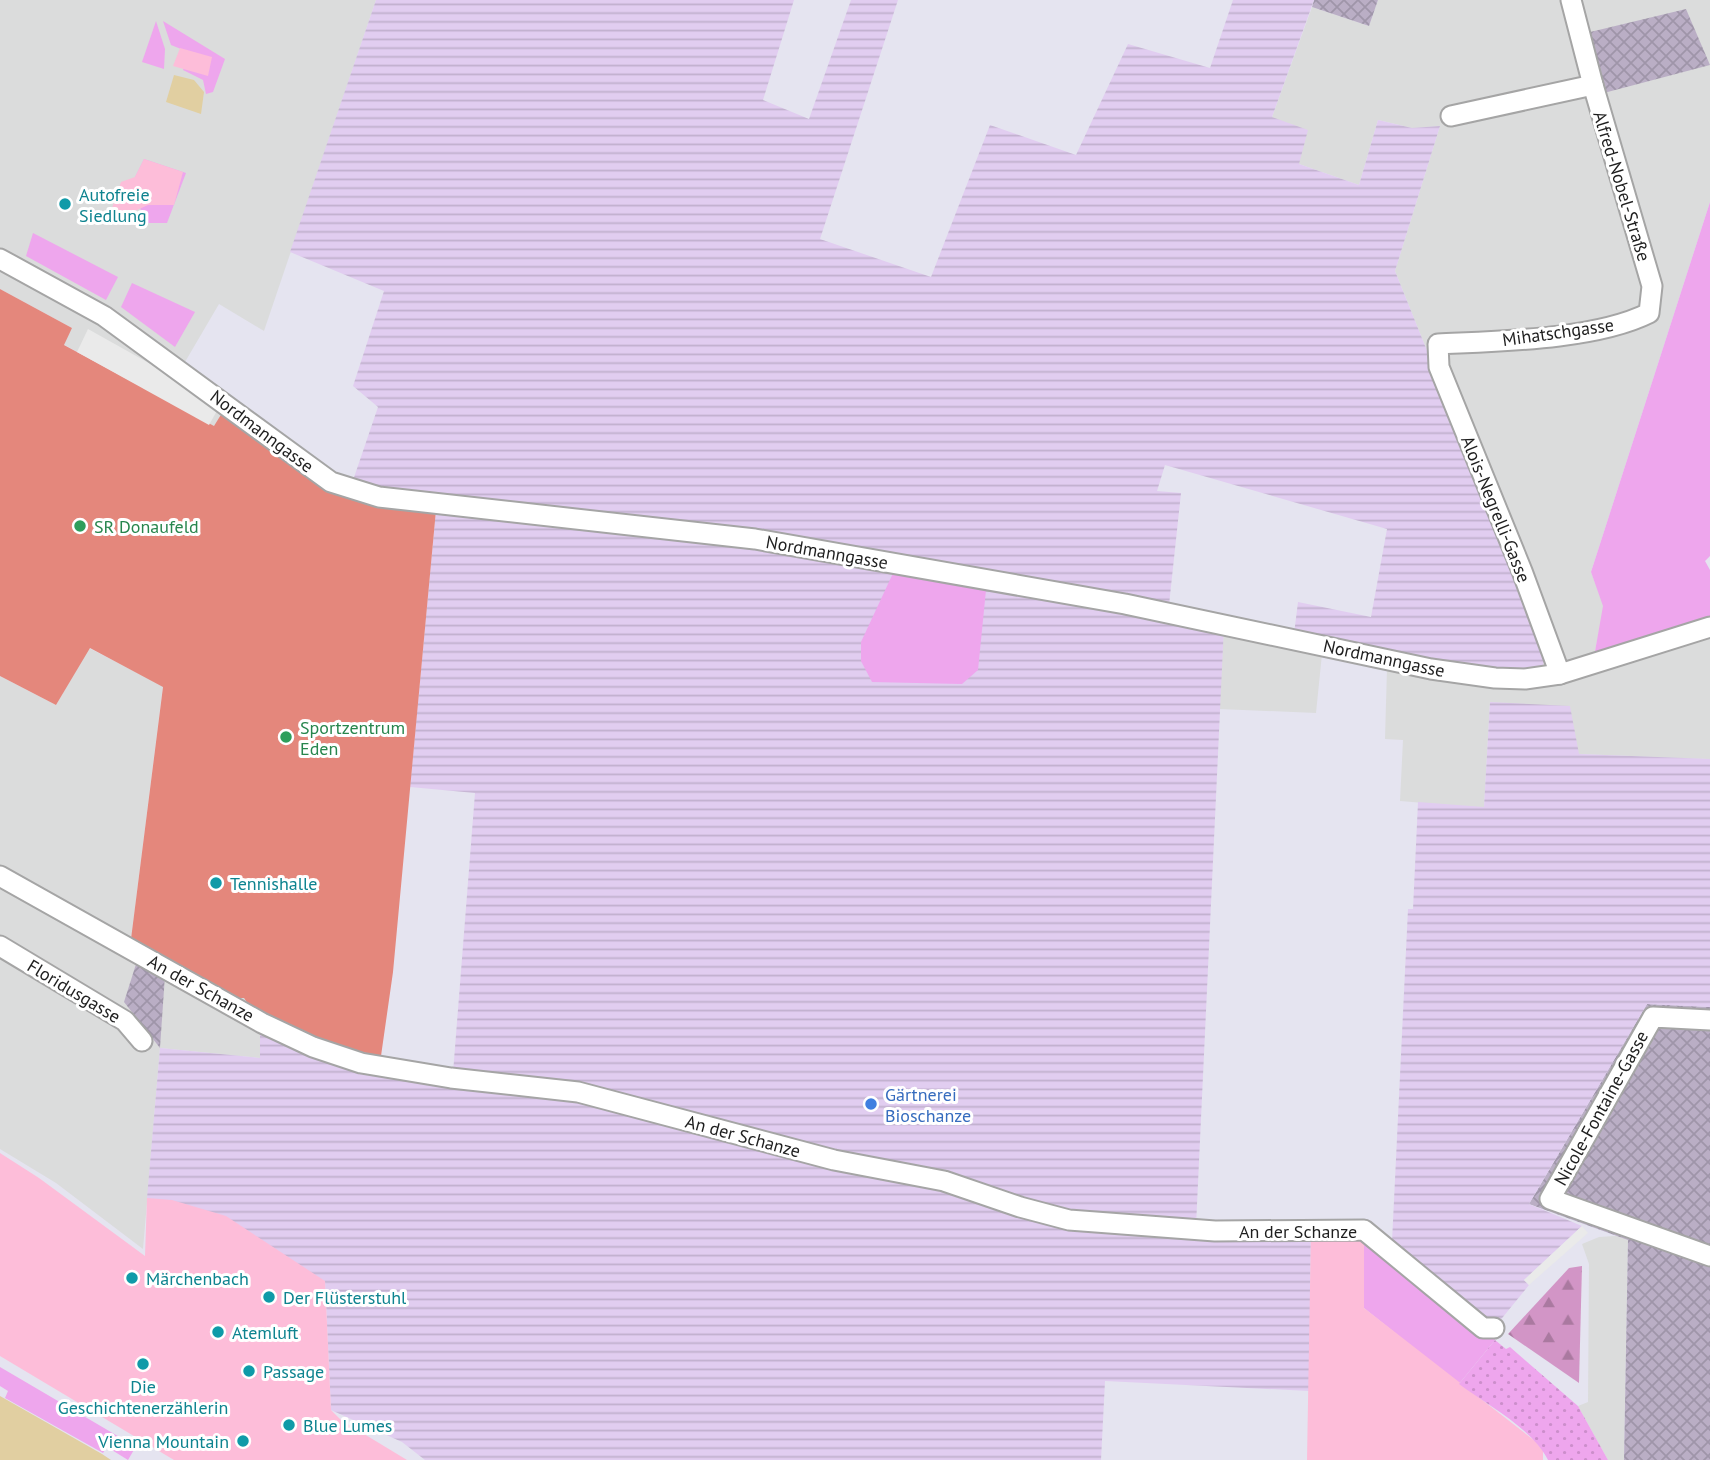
<svg xmlns="http://www.w3.org/2000/svg" width="1710" height="1460" font-family="'PT Sans',sans-serif">
	<style>
		.residential { fill: #dbdcdc }
		.construction { fill: url(#construction-cross-hatch) }
		.farmland { fill: url(#farmland-rules) }
		.grass { fill: #eea6ed }
		.forest { fill: url(#forest-firs) }
		.park { fill: #fdbdd9 }
		.garden { fill: url(#garden-dots) }
		.pitch { fill: #e4877c }
		.parking { fill: #eaeaea }
		.water { fill: #e1cfa1 }
		.lines { fill: none; stroke-linecap: round; stroke-linejoin: round }
		.street-casing { stroke: #a5a5a5; stroke-width: 23 }
		.street { stroke: #fff; stroke-width: 19 }
		.culture-dot { fill: #0f9aa8; stroke: #fff; stroke-width: 2.5 }
		.leisure-dot { fill: #2e9e5b; stroke: #fff; stroke-width: 2.5 }
		.shop-dot { fill: #3f7fe0; stroke: #fff; stroke-width: 2.5 }
		.labels { text-anchor: middle; dominant-baseline: central; stroke-width: 6; stroke-linejoin: round; paint-order: stroke }
		.street-label { font-size: 18px; fill: #1e1e1e; stroke: #fff }
		.culture-label { font-size: 18px; fill: #0d838f; stroke: #fff; text-anchor: start }
		.leisure-label { font-size: 18px; fill: #27864d; stroke: #fff; text-anchor: start }
		.shop-label { font-size: 18px; fill: #366cbe; stroke: #fff; text-anchor: start }
	</style>
	<defs>
		<pattern id="construction-cross-hatch" width="8" height="8" patternUnits="userSpaceOnUse" patternTransform="scale(1.75)"><rect width="8" height="8" fill="#baaec5"/><path d="M0 0l8 8M0 8l8-8" fill="none" stroke="#9f95a9"/></pattern>
		<pattern id="farmland-rules" width="6" height="5" patternUnits="userSpaceOnUse" patternTransform="scale(1.75)"><rect width="6" height="5" fill="#e1cdf0"/><path d="M0 2.5h6" fill="none" stroke="#c1b0cd"/></pattern>
		<pattern id="forest-firs" width="22" height="20" patternUnits="userSpaceOnUse" patternTransform="scale(1.75)"><rect width="22" height="20" fill="#d295c6"/><path d="M5 1l3.5 6h-7zM16 11l3.5 6h-7z" fill="#aa79a0"/></pattern>
		<pattern id="garden-dots" width="8" height="8" patternUnits="userSpaceOnUse" patternTransform="scale(1.75)"><rect width="8" height="8" fill="#eea6ed"/><path d="M2 2h.1M6 6h.1" fill="none" stroke="#cc8ecb" stroke-width="1.8" stroke-linecap="round"/></pattern>
	</defs>
	<rect width="100%" height="100%" fill="#e5e4f0"/>
	<g class="residential">
		<path d="M0,0H376L264,331L219,304L185,362L222,413L214,427L63,344L72,328L0,289Z"/>
		<path d="M1378,0H1710V202L1591,572L1604,606L1594,656L1710,619V759L1578,754L1490,702L1484,808L1400,801L1403,740L1385,739L1387,668L1540,632L1395,271L1440,126L1412,128L1378,120L1359,185L1299,164L1272,117L1312,7L1369,26Z"/>
		<path d="M1224,625L1322,654L1316,713L1219,709Z"/>
		<path d="M89,648L163,686L131,939L244,998L283,1028L260,1058L160,1048L143,1249L56,1183L0,1149V676L56,705Z"/>
		<path d="M1647,1234L1628,1240L1624,1460H1608L1578,1406L1588,1402L1589,1264L1582,1244L1599,1237Z"/>
	</g>
	<g class="construction">
		<path d="M1314,0H1378L1369,26L1312,7Z"/>
		<path d="M1686,9L1710,65L1600,94L1586,33Z"/>
		<path d="M137,961L165,975L160,1048L124,1002Z"/>
		<path d="M1647,1004L1710,1007V1460H1624L1628,1240L1529,1204Z"/>
	</g>
	<g class="farmland">
		<path d="M376,0H794L763,100L809,119L851,0H898L820,239L931,277L990,125L1076,155L1128,44L1210,68L1233,0H1314L1272,117L1308,130L1299,164L1359,185L1378,120L1412,128L1440,126L1395,271L1540,632L1546,654L1543,665L1534,671L1489,673L1294,634L1298,602L1371,617L1387,529L1165,465L1157,491L1181,493L1169,605L1224,625L1196,1226L1311,1230L1309,1391L1105,1381L1101,1460H425L402,1442L331,1410L325,1281L147,1198L160,1048L260,1058V1031L453,1073L475,793L410,787L436,510L348,495L378,407L353,386L384,291L290,252Z"/>
		<path d="M1490,702L1570,706L1579,754L1710,759V1007L1647,1004L1529,1204L1582,1226L1524,1280L1529,1285L1494,1328L1392,1242L1408,909H1413L1418,802L1484,807Z"/>
	</g>
	<g class="grass">
		<path d="M156,21L165,49L164,69L142,62Z"/>
		<path d="M163,21L225,59L213,92L206,94L203,80L183,70L191,53L171,45Z"/>
		<path d="M144,159L186,173L167,223H143L135,177Z"/>
		<path d="M1710,202V556L1705,561L1710,570V619L1594,657L1603,606L1591,572Z"/>
		<path d="M33,233L118,277L106,300L26,256Z"/>
		<path d="M132,283L195,312L175,347L121,307Z"/>
		<path d="M895,569L987,580L978,670L962,684L872,682L861,661V642Z"/>
		<path d="M1364,1230L1494,1328L1495,1340L1459,1384L1364,1308Z"/>
		<path d="M0,1367L133,1445L135,1448L128,1460L107,1447L103,1453L5,1398L8,1391L0,1386Z"/>
	</g>
	<path class="forest" d="M1582,1266L1579,1383L1508,1334L1569,1268Z"/>
	<g class="park">
		<path d="M180,48L212,57L208,76L173,66Z"/>
		<path d="M144,159L183,172L174,205H148L126,215L112,208L121,182L135,177Z"/>
		<path d="M0,1153L39,1178L145,1256L147,1198L172,1200L226,1216L325,1281L331,1410L341,1420L407,1460H174L0,1356Z"/>
		<path d="M1311,1230H1364V1308L1535,1441L1543,1451V1460H1307Z"/>
	</g>
	<path class="garden" d="M1495,1340L1506,1349L1510,1347L1578,1406L1608,1460H1548C1532,1428 1487,1405 1459,1384Z"/>
	<path class="pitch" d="M0,289L72,328L64,345L214,426L222,413L329,490L436,510L393,972L381,1056C344,1049 265,1031 244,998H233L131,939L163,687L90,648L56,705L0,676Z"/>
	<g class="parking">
		<path d="M88,329L163,371L218,409L209,425L77,352Z"/>
		<path d="M1582,1226L1588,1233L1529,1285L1524,1280Z"/>
	</g>
	<g class="water">
		<path d="M174,75L194,80L204,92L201,114L166,102Z"/>
		<path d="M0,1396L102,1454L111,1460H0Z"/>
	</g>
	<g class="lines">
		<defs>
			<g id="street">
				<path d="M1451,116L1593,85"/>
				<path d="M0,259L104,316L331,482L379,497L755,539L1125,604L1431,669L1495,678L1525,679L1560,674L1710,627"/>
				<path d="M1560,674L1522,571L1439,367L1438,344C1499,341 1595,340 1649,313L1652,286L1593,85L1571,0"/>
				<path d="M0,876L262,1023L313,1047L361,1063L451,1078L578,1092L834,1160L944,1181L1020,1207L1069,1220L1215,1231L1364,1230L1483,1328H1494"/>
				<path d="M0,946L125,1021L142,1041"/>
				<path d="M1710,1020L1653,1017L1550,1199L1710,1256"/>
			</g>
		</defs>
		<use href="#street" class="street-casing"/>
		<use href="#street" class="street"/>
	</g>
	<g class="culture-dot">
		<circle cx="65" cy="204" r="7"/>
		<circle cx="216" cy="883" r="7"/>
		<circle cx="132" cy="1278" r="7"/>
		<circle cx="269" cy="1297" r="7"/>
		<circle cx="218" cy="1332" r="7"/>
		<circle cx="143" cy="1364" r="7"/>
		<circle cx="249" cy="1371" r="7"/>
		<circle cx="289" cy="1425" r="7"/>
		<circle cx="243" cy="1441" r="7"/>
	</g>
	<g class="leisure-dot">
		<circle cx="80" cy="526" r="7"/>
		<circle cx="286" cy="737" r="7"/>
	</g>
	<circle class="shop-dot" cx="871" cy="1104" r="7"/>
	<g class="labels">
		<g class="street-label">
			<text transform="translate(1622 186) rotate(73)">Alfred-Nobel-Straße</text>
			<text transform="translate(1558 332) rotate(-8)">Mihatschgasse</text>
			<text transform="translate(262 431) rotate(37)">Nordmanngasse</text>
			<text transform="translate(1496 509) rotate(68)">Alois-Negrelli-Gasse</text>
			<text transform="translate(827 552) rotate(10)">Nordmanngasse</text>
			<text transform="translate(1384 658) rotate(12)">Nordmanngasse</text>
			<text transform="translate(201 988) rotate(29)">An der Schanze</text>
			<text transform="translate(74 991) rotate(31)">Floridusgasse</text>
			<text transform="translate(1601 1108) rotate(-61)">Nicole-Fontaine-Gasse</text>
			<text transform="translate(743 1136) rotate(15)">An der Schanze</text>
			<text x="1298" y="1231">An der Schanze</text>
		</g>
		<g class="culture-label">
			<text x="79" y="194">Autofreie<tspan x="79" dy="21">Siedlung</tspan></text>
			<text x="230" y="883">Tennishalle</text>
			<text x="146" y="1278">Märchenbach</text>
			<text x="283" y="1297">Der Flüsterstuhl</text>
			<text x="232" y="1332">Atemluft</text>
			<text x="263" y="1371">Passage</text>
			<text x="143" y="1386" text-anchor="middle">Die<tspan x="143" dy="21">Geschichtenerzählerin</tspan></text>
			<text x="303" y="1425">Blue Lumes</text>
			<text x="229" y="1441" text-anchor="end">Vienna Mountain</text>
		</g>
		<g class="leisure-label">
			<text x="94" y="526">SR Donaufeld</text>
			<text x="300" y="727">Sportzentrum<tspan x="300" dy="21">Eden</tspan></text>
		</g>
		<g class="shop-label">
			<text x="885" y="1094">Gärtnerei<tspan x="885" dy="21">Bioschanze</tspan></text>
		</g>
	</g>
</svg>
